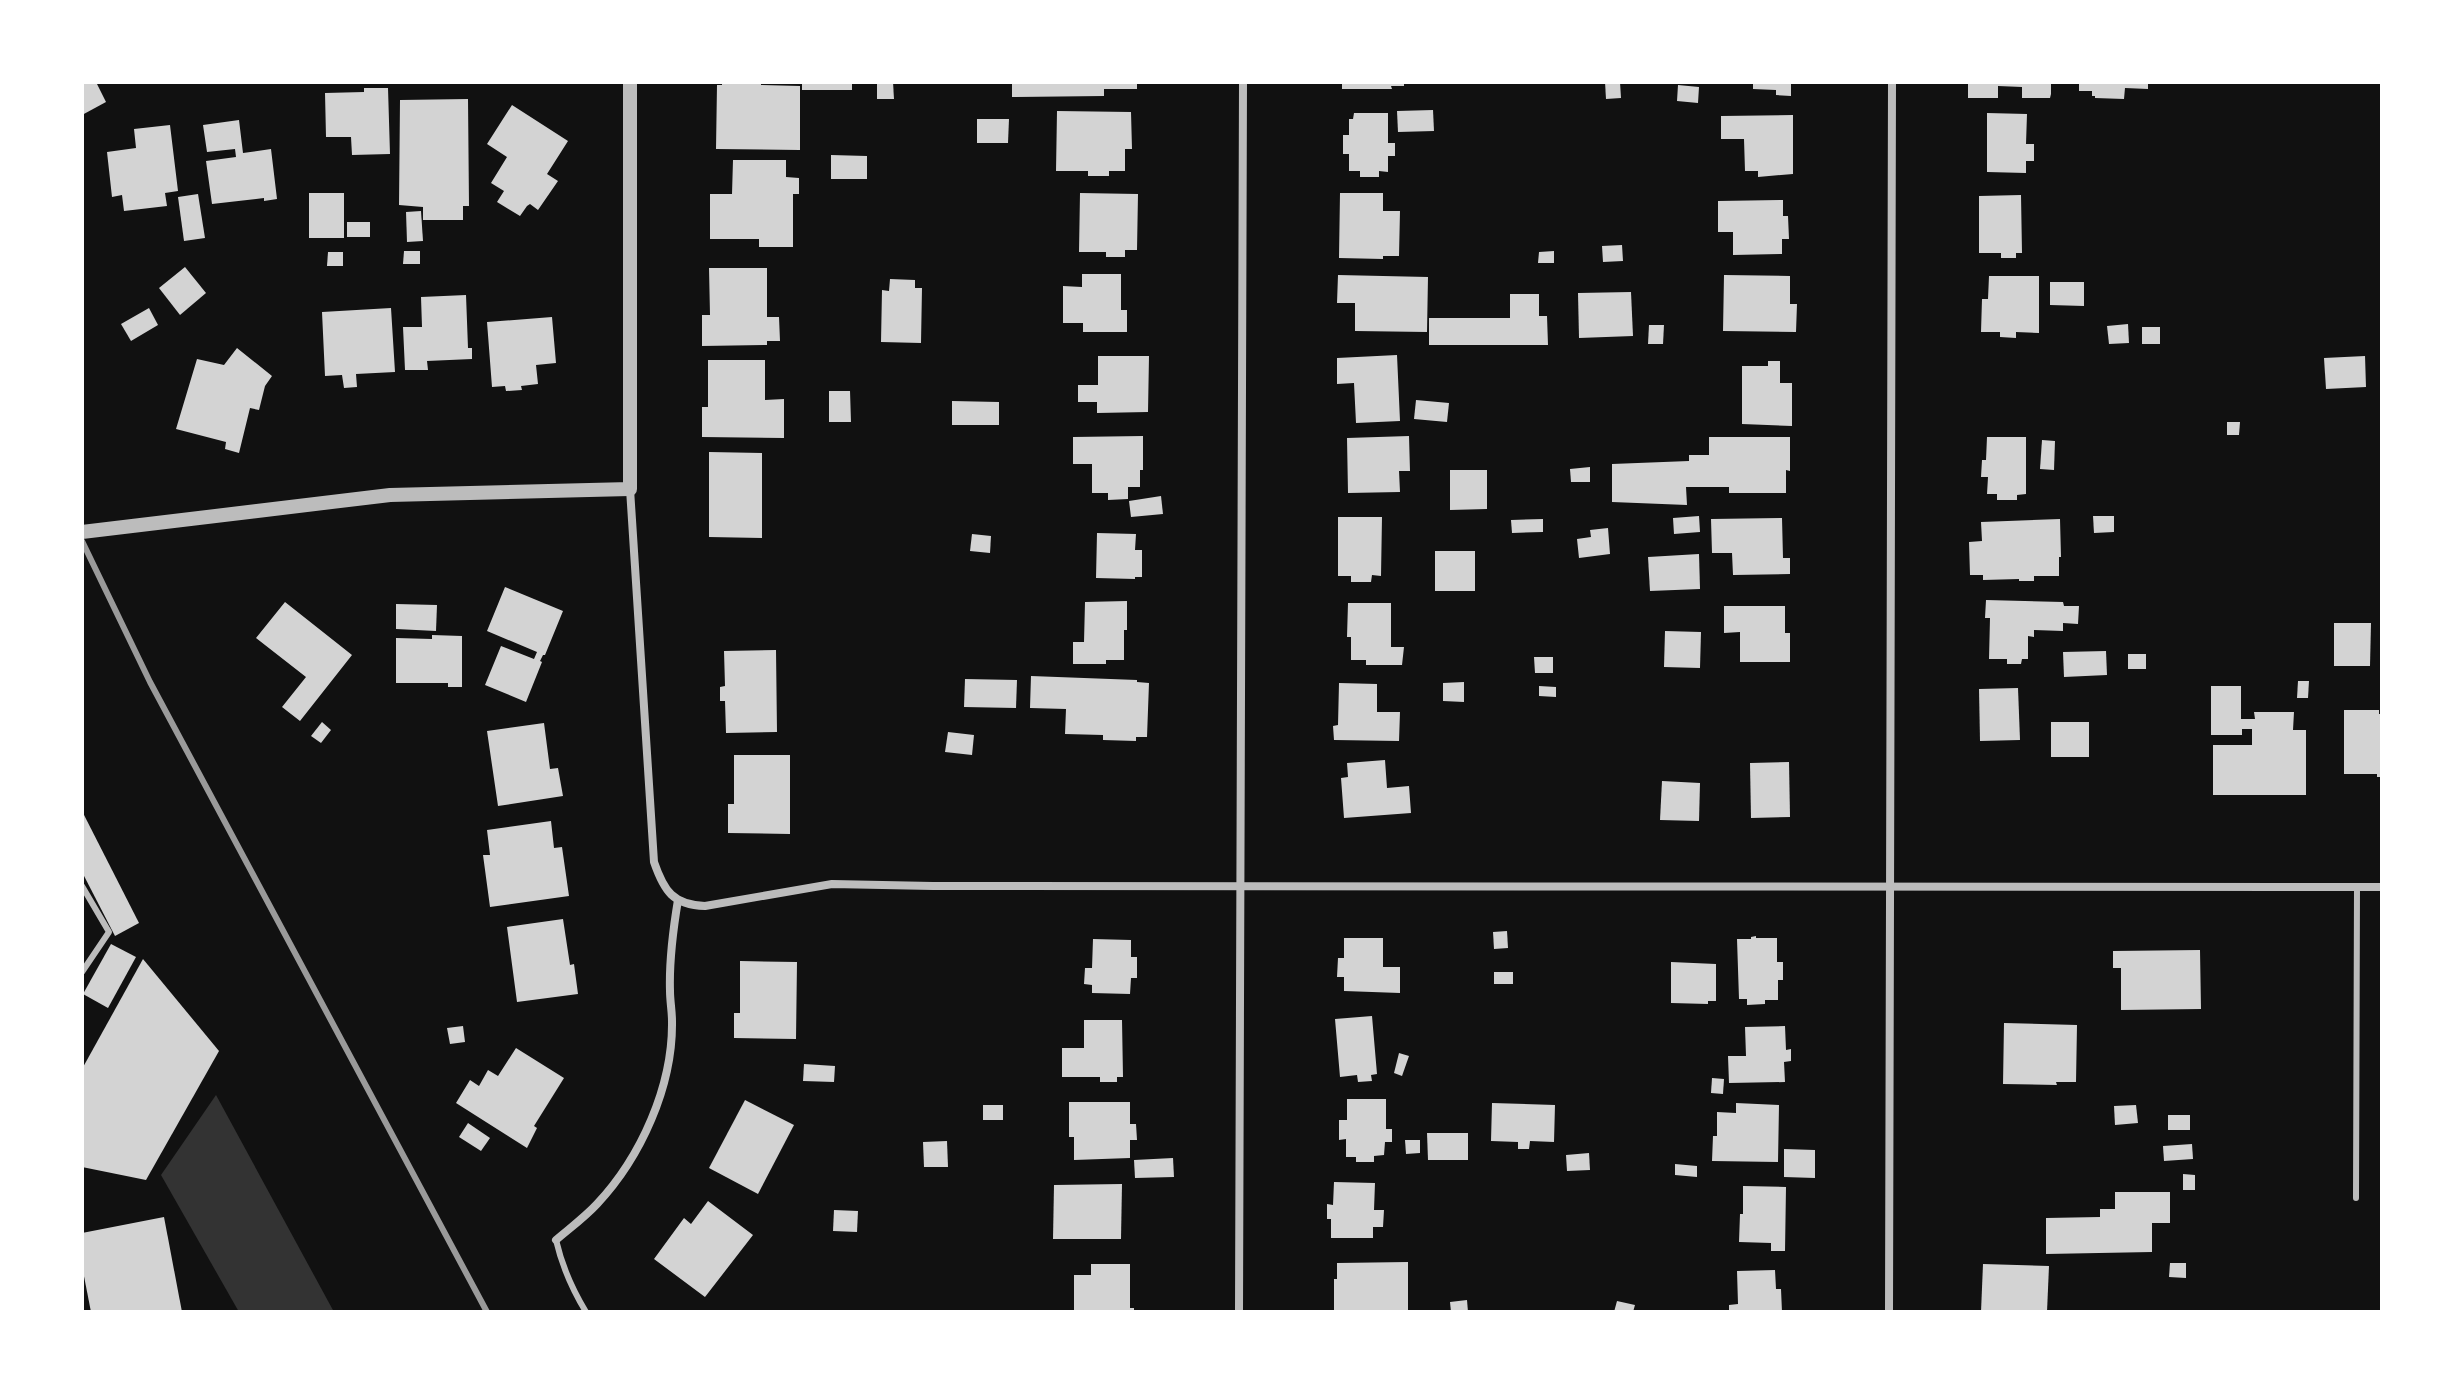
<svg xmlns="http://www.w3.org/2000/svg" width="2464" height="1394" font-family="Rubik,sans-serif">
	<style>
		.water { fill: #333 }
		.building { fill: #d3d3d3 }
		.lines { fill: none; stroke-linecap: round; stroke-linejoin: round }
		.service { stroke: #bcbcbc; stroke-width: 6 }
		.minor { stroke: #bcbcbc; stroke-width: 8 }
		.tertiary { stroke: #bcbcbc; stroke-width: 14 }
		.rail { stroke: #9a9a9a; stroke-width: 6 }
	</style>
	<rect width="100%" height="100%" fill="#111"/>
	<path class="water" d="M216,1095L334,1312H239L161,1175Z"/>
	<g class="building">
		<path d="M82,82H96L106,102L82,115Z"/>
		<path d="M722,82H761V85L800,86V150L716,149L717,85H722Z"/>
		<rect x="802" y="82" width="50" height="8"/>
		<path d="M877,82H893L894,99H877Z"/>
		<path d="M1012,82H1137V89H1104V96L1012,97Z"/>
		<path d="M1342,82H1404V86H1391L1392,89H1342Z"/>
		<path d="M1605,82H1620L1621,98L1606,99Z"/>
		<path d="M1753,82H1791V96L1776,95V90L1753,89Z"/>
		<path d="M1968,82H2051V94L2050,98H2022V87L1998,86V98H1968Z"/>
		<path d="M2079,82H2148V89L2125,88L2124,99L2095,98V96H2092V91H2079Z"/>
		<path d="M1678,85L1699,87L1698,103L1677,101Z"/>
		<path d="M364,88H388L390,154L352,155L351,137H326L325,93L364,92Z"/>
		<path d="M468,99L469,206H463V220H423V207L399,205L400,100Z"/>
		<path d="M512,105L568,141L547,174L558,181L538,210L530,204L527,206L520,216L497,202L504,191L491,183L507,157L487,144Z"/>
		<path d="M1433,110L1434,131L1398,132L1397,111Z"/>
		<path d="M1057,111L1131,112L1132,149H1125V171H1109V176H1088V171H1056Z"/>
		<path d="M1354,113H1388V143H1395V156H1388V172L1379,171V177H1360V171H1349V154H1343V135H1349V119H1353Z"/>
		<path d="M1987,113L2027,114L2026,144H2034V161H2026V173L1987,172Z"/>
		<path d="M1793,115V174L1758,177V171H1745L1744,139H1721V116Z"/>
		<path d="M977,119H1009L1008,143H977Z"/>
		<path d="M239,120L243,153L271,149L277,199L264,201V198L212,204L206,161L236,157L235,149L207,152L203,125Z"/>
		<path d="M170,125L178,191L165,193L167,206L124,211L122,195L112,197L107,152L136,148L134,129Z"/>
		<path d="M831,155L867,156V179H831Z"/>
		<path d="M733,160H786V177L799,178V194H793V247H759V239H710V194H732Z"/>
		<rect x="309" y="193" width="35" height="45"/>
		<path d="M1080,193L1138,194L1137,250H1125V257H1106V252H1079Z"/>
		<path d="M1340,193H1383V211H1400L1399,256H1383V259L1339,258Z"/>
		<path d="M198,194L205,238L184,241L178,197Z"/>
		<path d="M2021,195L2022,253H2016V258H2001V253H1979V196Z"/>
		<path d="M1783,200V216H1788L1789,239H1782V254L1733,255V232H1718V201Z"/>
		<path d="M421,211L423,241L407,242L406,212Z"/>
		<rect x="347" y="222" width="23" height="15"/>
		<path d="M1622,245L1623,261L1603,262L1602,246Z"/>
		<path d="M404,251H420V264H403Z"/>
		<path d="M1554,251V263H1538L1539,252Z"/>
		<path d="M328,252H343V266H327Z"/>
		<path d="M185,267L206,293L180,315L159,288Z"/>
		<path d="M709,268H767V317H779L780,341H767V345L702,346V315H710Z"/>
		<path d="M1082,274H1121V310H1127V332H1083V323H1063V286L1082,287Z"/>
		<path d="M1338,275L1428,277L1427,332L1355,331V303H1337Z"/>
		<path d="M1724,275L1790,276V304H1797L1796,332L1723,331Z"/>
		<path d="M1989,276H2039V333L2016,332V338L2000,337V332H1981L1982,299H1988Z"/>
		<path d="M890,279L915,280V288H922L921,343L881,342L882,290L889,291Z"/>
		<path d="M2050,282H2084V306L2050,305Z"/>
		<path d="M1631,292L1633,336L1579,338L1578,293Z"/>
		<path d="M1510,294H1539V316H1547L1548,345H1429V318H1510Z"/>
		<path d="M466,295L468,348H472V359L427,361L428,370H405L403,327H422L421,297Z"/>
		<path d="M149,308L158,325L131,341L121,324Z"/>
		<path d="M391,308L395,372L356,374L357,387L344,388L342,375L325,376L322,312Z"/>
		<path d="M552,317L556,363L536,365L538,384L521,386L522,390L506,391L505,386L492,387L487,322Z"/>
		<path d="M2128,324L2129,343L2109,344L2107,326Z"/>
		<path d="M1649,325H1664L1663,344H1648Z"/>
		<rect x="2142" y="327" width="18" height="17"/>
		<path d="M237,348L272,376L265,386L259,410L250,408L239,453L225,449L226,442L176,429L197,359L224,365Z"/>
		<path d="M1397,355L1400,421L1356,423L1354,383L1337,384V358Z"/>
		<path d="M1098,356H1149L1148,412L1097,413V402H1078V385H1098Z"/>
		<path d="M2365,356L2366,387L2326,389L2324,358Z"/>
		<path d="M708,360H765V400L784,399V438L702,437V407H708Z"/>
		<path d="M1768,361H1780V383H1792V426L1742,424V366H1768Z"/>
		<path d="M829,391H850L851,422H829Z"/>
		<path d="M1416,400L1449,403L1447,422L1414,419Z"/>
		<path d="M952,401L999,402V425H952Z"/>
		<path d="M2227,422H2240L2239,435H2227Z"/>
		<path d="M1143,436V470H1140V487H1128V499L1108,500V493H1092V464H1073V437Z"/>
		<path d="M1409,436L1410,471H1399L1400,492L1348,493L1347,438Z"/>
		<path d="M1709,437H1790V471L1786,470V493H1729V487H1686L1687,505L1612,502V464L1689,461V455H1709Z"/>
		<path d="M1987,437H2026V494L2017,495V500H1997V494H1987L1988,477H1981L1982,460H1986Z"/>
		<path d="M2042,440L2055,441L2054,470L2040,469Z"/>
		<path d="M709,452L762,453V538L709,537Z"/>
		<path d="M1590,467V482H1571L1570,469Z"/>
		<path d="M1450,470H1487V509L1450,510Z"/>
		<path d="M1161,496L1163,514L1131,517L1129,501Z"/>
		<path d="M1699,516L1700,532L1674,534L1673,518Z"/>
		<path d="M2093,516H2114V532L2094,533Z"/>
		<path d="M1338,517H1382L1381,576L1372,575L1371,582H1351V576H1338Z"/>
		<path d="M1782,518L1783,558H1790V574L1733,575L1732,553H1712L1711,519Z"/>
		<path d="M1543,519V532L1512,533L1511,520Z"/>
		<path d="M2060,519L2061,557H2059V576H2034V581H2019V579L1983,580V575H1970L1969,542L1982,541L1981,522Z"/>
		<path d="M1608,528L1610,554L1579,558L1577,539L1591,537L1590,530Z"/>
		<path d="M1097,533L1136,534L1135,550H1142V577H1135V579L1096,578Z"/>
		<path d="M972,534L991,536L990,553L970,551Z"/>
		<rect x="1435" y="551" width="40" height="40"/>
		<path d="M1699,554L1700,589L1650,591L1648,557Z"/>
		<path d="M505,587L563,611L545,655H543L540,661L542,662L526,702L485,685L501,646L534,659L537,652L487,631Z"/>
		<path d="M1986,600L2063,602L2064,606H2079L2078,624L2063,623V631L2034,630V637L2028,636V659H2022L2021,664H2007V659H1989L1990,618H1985Z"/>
		<path d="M1127,601V630H1124V660H1106V664H1073V642H1084L1085,602Z"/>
		<path d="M285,602L352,655L300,721L282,707L306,677L256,638Z"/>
		<path d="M1348,603H1391V647H1404L1402,665H1366V660H1351V637H1347Z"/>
		<path d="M396,604L437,605L436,631L396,629Z"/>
		<path d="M1724,606H1785V633H1790V662H1740V632L1724,633Z"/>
		<path d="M2334,623H2371L2370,666H2334Z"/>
		<path d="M1665,631L1701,632L1700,668L1664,667Z"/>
		<path d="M432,635L462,636V687H448V683H396V638L432,639Z"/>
		<path d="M776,650L777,732L726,733L725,701H720V687L725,686L724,651Z"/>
		<path d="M2106,651L2107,675L2064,677L2063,652Z"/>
		<rect x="2128" y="654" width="18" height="15"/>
		<path d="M1534,657H1553V673H1535Z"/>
		<path d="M1031,676L1137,680V682L1149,683L1147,737H1136V741L1103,740V735L1065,734L1066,709L1030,708Z"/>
		<path d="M965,679L1017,680L1016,708L964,707Z"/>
		<path d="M2298,681H2309L2308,698H2297Z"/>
		<path d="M1464,682V702L1443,701V683Z"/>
		<path d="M1339,683L1377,684V712H1400L1399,741L1334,740L1333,726L1338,725Z"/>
		<path d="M1539,686L1556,687V697L1539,696Z"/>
		<path d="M2211,686H2241V719H2255L2254,712H2294L2293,730H2306V795H2213V745H2252V729H2242V735H2211Z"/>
		<path d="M2018,688L2020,740L1980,741L1979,689Z"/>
		<path d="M2344,710H2379V714H2382V777H2377V774H2344Z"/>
		<path d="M322,722L331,730L321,743L311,736Z"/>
		<rect x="2051" y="722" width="38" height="35"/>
		<path d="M544,723L550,769L558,768L563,796L498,806L487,731Z"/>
		<path d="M948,732L974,735L972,755L945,752Z"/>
		<path d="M734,755H790V834L728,833V804H734Z"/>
		<path d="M1385,760L1387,788L1409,786L1411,813L1344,818L1341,778L1348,777L1347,763Z"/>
		<path d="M1789,762L1790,817L1751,818L1750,763Z"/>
		<path d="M1662,781L1700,783L1699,821L1660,820Z"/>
		<path d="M82,811L139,923L115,936L82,872Z"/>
		<path d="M551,821L554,848L562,847L569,896L490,907L483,855H490L487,830Z"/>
		<path d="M563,919L570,965L574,964L578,994L517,1002L507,927Z"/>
		<path d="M1507,931L1508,948L1494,949L1493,932Z"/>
		<path d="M1756,936V938H1777V962H1783V980H1778V1000H1765V1004L1747,1005V999H1739L1737,939H1751V937Z"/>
		<path d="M1344,938H1383V967H1400V993L1344,991V977H1337L1338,958H1344Z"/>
		<path d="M1093,939L1131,940V957H1137V978H1131L1130,994L1092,993V985L1084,984L1085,968H1092Z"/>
		<path d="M111,944L136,957L108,1008L83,994Z"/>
		<path d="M2200,950L2201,1009L2121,1010V968H2113V951Z"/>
		<path d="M143,959L219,1051L146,1180L82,1167V1069Z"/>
		<path d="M740,961L797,962L796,1039L734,1038V1013H740Z"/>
		<path d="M1671,962L1716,964V1001H1708V1004L1671,1003Z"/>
		<rect x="1494" y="972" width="19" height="12"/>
		<path d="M1372,1016L1377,1074L1371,1075L1372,1081L1358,1082L1357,1075L1340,1077L1335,1019Z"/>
		<path d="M1084,1020H1122L1123,1077H1117V1082H1100V1077H1062V1048H1084Z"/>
		<path d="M2004,1023L2077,1025L2076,1082H2056L2057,1085L2003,1084Z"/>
		<path d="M463,1026L465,1042L450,1044L447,1028Z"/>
		<path d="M1785,1026L1786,1050L1791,1049V1061L1784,1062L1785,1082L1729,1083L1728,1056H1746L1745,1027Z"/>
		<path d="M516,1048L564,1078L534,1126L537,1128L527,1148L456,1103L470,1080L479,1086L488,1070L498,1076Z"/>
		<path d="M1399,1053L1409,1056L1402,1076L1394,1073Z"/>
		<path d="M804,1064L835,1066L834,1082L803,1081Z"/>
		<path d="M1712,1078L1724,1079L1723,1094L1711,1093Z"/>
		<path d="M1347,1099H1386V1129H1392V1142H1385L1384,1155L1374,1156V1162H1356V1157H1346V1139L1339,1140V1120H1347Z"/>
		<path d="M745,1100L794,1125L758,1194L709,1168Z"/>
		<path d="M1069,1102H1130V1124H1136L1137,1140H1130V1158L1074,1160V1137H1069Z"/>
		<path d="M1492,1103L1555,1105L1554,1142L1530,1141L1529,1149H1518V1142L1491,1141Z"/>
		<path d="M1736,1103L1779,1105L1778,1162L1712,1161L1713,1136H1717V1112L1736,1113Z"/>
		<rect x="983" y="1105" width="20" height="15"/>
		<path d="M2136,1105L2138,1123L2115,1125L2114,1106Z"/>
		<rect x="2168" y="1115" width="22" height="15"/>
		<path d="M468,1123L490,1138L481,1151L459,1137Z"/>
		<path d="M1427,1133H1468V1160H1428Z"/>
		<path d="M1405,1140H1420V1153L1406,1154Z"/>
		<path d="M947,1141L948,1167H924L923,1142Z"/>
		<path d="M2192,1144L2193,1159L2164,1161L2163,1146Z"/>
		<path d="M1784,1149L1815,1150V1178L1784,1177Z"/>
		<path d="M1589,1153L1590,1170L1567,1171L1566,1155Z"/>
		<path d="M1173,1158L1174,1177L1135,1178L1134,1160Z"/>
		<path d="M1675,1164L1697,1166V1177L1675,1175Z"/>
		<path d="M2183,1174L2195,1175V1190H2183Z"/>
		<path d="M1334,1182L1375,1183L1374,1210H1384L1383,1227H1373V1238H1331V1219H1327V1204L1333,1205Z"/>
		<path d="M1122,1184L1121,1239H1053L1054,1185Z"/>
		<path d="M1743,1186L1786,1187L1785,1251H1771V1243L1739,1242L1740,1214H1743Z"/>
		<path d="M2115,1192H2170V1223H2152V1252L2046,1254V1218L2100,1217V1209H2115Z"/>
		<path d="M708,1201L753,1235L705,1297L654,1259L684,1218L691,1224Z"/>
		<path d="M834,1210L858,1211L857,1232L833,1231Z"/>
		<path d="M164,1217L182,1312H91L82,1266V1233Z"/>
		<path d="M1408,1262V1312H1334V1279H1337V1263Z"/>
		<path d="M2170,1263H2186V1278L2169,1277Z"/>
		<path d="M1091,1264H1130V1308H1134V1312H1074V1275H1091Z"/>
		<path d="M1983,1264L2049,1266L2047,1312H1981Z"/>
		<path d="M1775,1270L1776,1289H1781L1782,1312H1729V1305L1738,1304L1737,1271Z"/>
		<path d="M1467,1300L1468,1312H1451L1450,1302Z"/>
		<path d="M1617,1301L1635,1305L1633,1312H1614Z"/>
	</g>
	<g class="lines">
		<g class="service">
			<path d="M82,886L109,932L82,972"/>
			<path d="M2356,1198L2357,887"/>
			<path d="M556,1240C562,1266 572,1289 586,1312"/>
		</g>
		<g class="minor">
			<path d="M630,489L654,862C664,891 673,905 705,906L832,884L933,886L2382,887"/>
			<path d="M556,1240C570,1228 585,1217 597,1204C641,1157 673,1086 672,1021C672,1011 670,1001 670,991C669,960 673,930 678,900"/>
			<path d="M1239,1312L1243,82"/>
			<path d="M1889,1312L1892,82"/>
		</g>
		<path class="tertiary" d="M82,532L390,495L630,489V82"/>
		<path class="rail" d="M82,541L150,682L487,1312"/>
	</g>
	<rect width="2464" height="1394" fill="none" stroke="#ffffff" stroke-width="168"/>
</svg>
